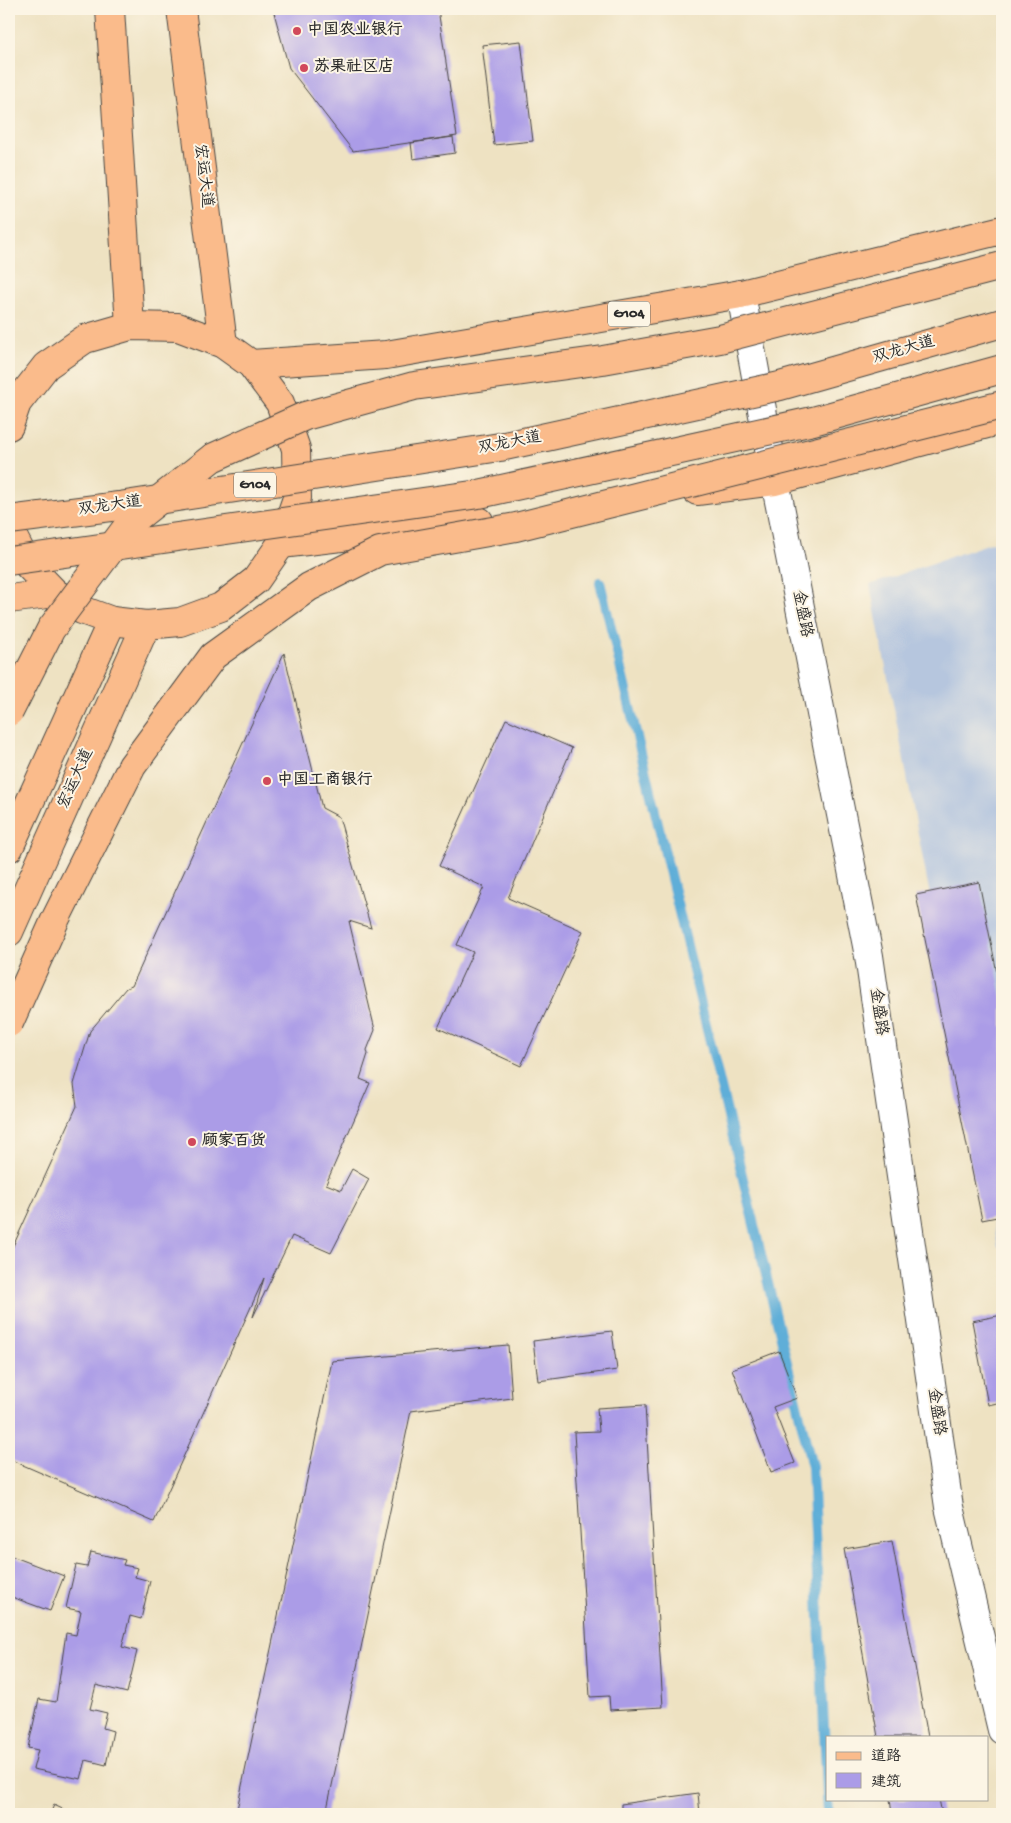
<svg xmlns="http://www.w3.org/2000/svg" width="1011" height="1823" font-family="'Gochi Hand','LXGW WenKai TC',sans-serif">
	<style>
		.industrial { fill: #b6c6de }
		.lines { fill: none; stroke-linecap: round; stroke-linejoin: round }
		.stream { stroke: #5eaed8; stroke-width: 10 }
		.building { fill: #ab9ce7 }
		.minor-casing { stroke: #484642; stroke-width: 30 }
		.major-casing { stroke: #484642; stroke-width: 30 }
		.highway-casing { stroke: #484642; stroke-width: 30 }
		.minor { stroke: #fff; stroke-width: 28 }
		.major { stroke: #fabb8b; stroke-width: 28 }
		.highway { stroke: #fabb8b; stroke-width: 28 }
		.highway-bridge-casing { stroke: #484642; stroke-width: 30; stroke-linecap: butt }
		.highway-bridge { stroke: #fabb8b; stroke-width: 28 }
		.poi-dot { fill: #d1495b; stroke: #fcf5e5; stroke-width: 2 }
		.labels { text-anchor: middle; dominant-baseline: central; stroke-width: 4; stroke-linejoin: round; paint-order: stroke }
		.shield { fill: #fcf5e5; stroke: #6a6863; stroke-width: 1 }
		.shield-label { font-size: 15px; font-weight: bold; fill: #2b2b2b }
		.poi-label { font-size: 16px; font-weight: bold; fill: #2b2b2b; stroke: #fcf5e5; text-anchor: start }
		.street-label { font-size: 16px; fill: #2b2b2b; stroke: #fcf5e5 }
	</style>
	<rect width="100%" height="100%" fill="#fcf5e5"/>
	<filter id="ink" filterUnits="userSpaceOnUse"><feTurbulence type="fractalNoise" baseFrequency=".02" numOctaves="2"/><feDisplacementMap in="SourceGraphic" scale="10" xChannelSelector="R" yChannelSelector="G"/><feConvolveMatrix kernelMatrix="1 2 1 2 8 2 1 2 1" color-interpolation-filters="sRGB"/></filter>
	<filter id="wash" filterUnits="userSpaceOnUse"><feTurbulence type="fractalNoise" baseFrequency=".0096" numOctaves="4" result="noise"/><feDisplacementMap in="SourceGraphic" scale="20" xChannelSelector="R" yChannelSelector="G"/><feGaussianBlur stdDeviation="1.12" result="paint"/><feColorMatrix in="noise" values="0 0 0 0 0 0 0 0 0 0 0 0 0 0 0 0 0 1.4 0 .05"/><feComposite in="paint" operator="in"/></filter>
	<g filter="url(#wash)">
		<rect width="100%" height="100%" fill="#eee2c2"/>
		<path class="industrial" d="M1002,539V1246L998,1247L870,585Z"/>
		<g class="lines">
			<path class="stream" d="M600,582L812,1467L828,1814"/>
		</g>
		<g id="blocks">
			<g class="building">
				<path d="M273,9H438L457,136L353,151L289,68Z"/>
				<path d="M521,41L533,141L494,145L482,45Z"/>
				<path d="M453,137L455,153L413,159L411,143Z"/>
				<path d="M284,653L322,808L339,817L371,928L349,921L375,1030L367,1050L368,1054L360,1079L370,1083L326,1184L341,1190L352,1169L369,1179L331,1253L292,1236L253,1317L264,1278L154,1522L9,1459V1255L77,1106L74,1084L90,1031L126,988L132,986Z"/>
				<path d="M506,719L572,748L508,898L583,931L521,1066L438,1028L473,952L457,945L484,887L439,866Z"/>
				<path d="M979,882L1002,998V1216L982,1220L916,895Z"/>
				<path d="M1002,1315V1402L988,1405L972,1321Z"/>
				<path d="M612,1331L617,1370L538,1381L533,1341Z"/>
				<path d="M508,1345L512,1398L411,1411L326,1814H236L332,1361Z"/>
				<path d="M779,1351L797,1398L773,1407L795,1463L771,1472L732,1369Z"/>
				<path d="M645,1405L663,1707L610,1710L609,1696L590,1697L574,1432L599,1431L597,1408Z"/>
				<path d="M892,1541L928,1737H878L844,1549Z"/>
				<path d="M91,1552L125,1560L123,1565L138,1568L135,1577L150,1581L141,1619L130,1616L122,1647L137,1651L127,1693L96,1685L90,1709L107,1713L103,1728L113,1731L106,1765L86,1760L81,1779L33,1769L38,1750L28,1748L39,1699L56,1702L66,1633L76,1635L81,1611L66,1608L76,1565L87,1567Z"/>
				<path d="M9,1555L64,1576L50,1611L9,1596Z"/>
				<path d="M698,1793L700,1814H621V1804Z"/>
				<path d="M890,1799H939L942,1814H892Z"/>
				<path d="M54,1805L73,1814H50Z"/>
			</g>
		</g>
	</g>
	<g filter="url(#ink)">
		<use href="#blocks" fill-opacity="0" stroke="#484642" stroke-width="1"/>
		<g class="lines">
			<defs>
				<path id="minor" d="M741,294L775,481L869,956L949,1507L1002,1730"/>
				<g id="major">
					<path d="M110,9L130,326"/>
					<path d="M181,9L223,344"/>
					<path d="M9,848L112,621"/>
					<path d="M9,932L146,625"/>
				</g>
				<g id="highway">
					<path d="M251,364L386,355L741,294L1002,230"/>
					<path d="M9,426L17,403L46,366L85,339L130,326L178,327L223,344L251,364L280,403L296,449L297,498L281,544L256,580L221,607L180,622L146,625L112,621L82,610L55,593L27,564L9,529"/>
					<path d="M697,491L775,481L1002,420"/>
					<path d="M281,544L479,521"/>
					<path d="M9,599L55,593"/>
				</g>
			</defs>
			<use href="#minor" class="minor-casing"/>
			<use href="#major" class="major-casing"/>
			<use href="#highway" class="highway-casing"/>
			<use href="#minor" class="minor"/>
			<use href="#major" class="major"/>
			<use href="#highway" class="highway"/>
			<defs>
				<g id="highway-bridge">
					<path d="M9,520L119,506L500,447L780,386L1002,323"/>
					<path d="M9,561L479,494L813,421L1002,369"/>
					<path d="M9,712L51,629L131,522L212,458L305,416L414,386L603,360L720,339L1002,266"/>
					<path d="M9,1023L56,918L132,766L213,656L309,587L380,551L516,527L1002,405"/>
				</g>
			</defs>
			<use href="#highway-bridge" class="highway-bridge-casing"/>
			<use href="#highway-bridge" class="highway-bridge"/>
		</g>
	</g>
	<g class="poi-dot">
		<circle cx="297" cy="31" r="5"/>
		<circle cx="304" cy="68" r="5"/>
		<circle cx="267" cy="781" r="5"/>
		<circle cx="192" cy="1142" r="5"/>
	</g>
	<g class="labels">
		<g class="shield">
			<rect x="608" y="301.5" width="42" height="25" rx="4"/>
			<rect x="234" y="472.5" width="42" height="25" rx="4"/>
		</g>
		<g class="shield-label">
			<text x="629" y="314">G104</text>
			<text x="255" y="485">G104</text>
		</g>
		<g class="poi-label">
			<text x="307" y="31">中国农业银行</text>
			<text x="314" y="68">苏果社区店</text>
			<text x="277" y="781">中国工商银行</text>
			<text x="202" y="1142">顾家百货</text>
		</g>
		<g class="street-label">
			<text transform="translate(202 176) rotate(83)">宏运大道</text>
			<text transform="translate(904 351) rotate(-16)">双龙大道</text>
			<text transform="translate(510 444) rotate(-11)">双龙大道</text>
			<text transform="translate(110 507) rotate(-8)">双龙大道</text>
			<text transform="translate(801 614) rotate(79)">金盛路</text>
			<text transform="translate(77 779) rotate(-66)">宏运大道</text>
			<text transform="translate(877 1012) rotate(82)">金盛路</text>
			<text transform="translate(935 1412) rotate(82)">金盛路</text>
		</g>
	</g>
	<rect width="1011" height="1823" fill="none" stroke="#fcf5e5" stroke-width="30"/>
	<rect x="826" y="1736" width="162" height="65" fill="#fcf5e5" stroke="#a8a49b"/>
	<rect x="836" y="1752" width="25" height="8" fill="#fabb8b" stroke="#a8a49b"/>
	<text x="871" y="1760" font-size="15" fill="#2b2b2b">道路</text>
	<rect x="836" y="1773" width="25" height="15" fill="#ab9ce7" stroke="#a8a49b"/>
	<text x="871" y="1786" font-size="15" fill="#2b2b2b">建筑</text>
</svg>
